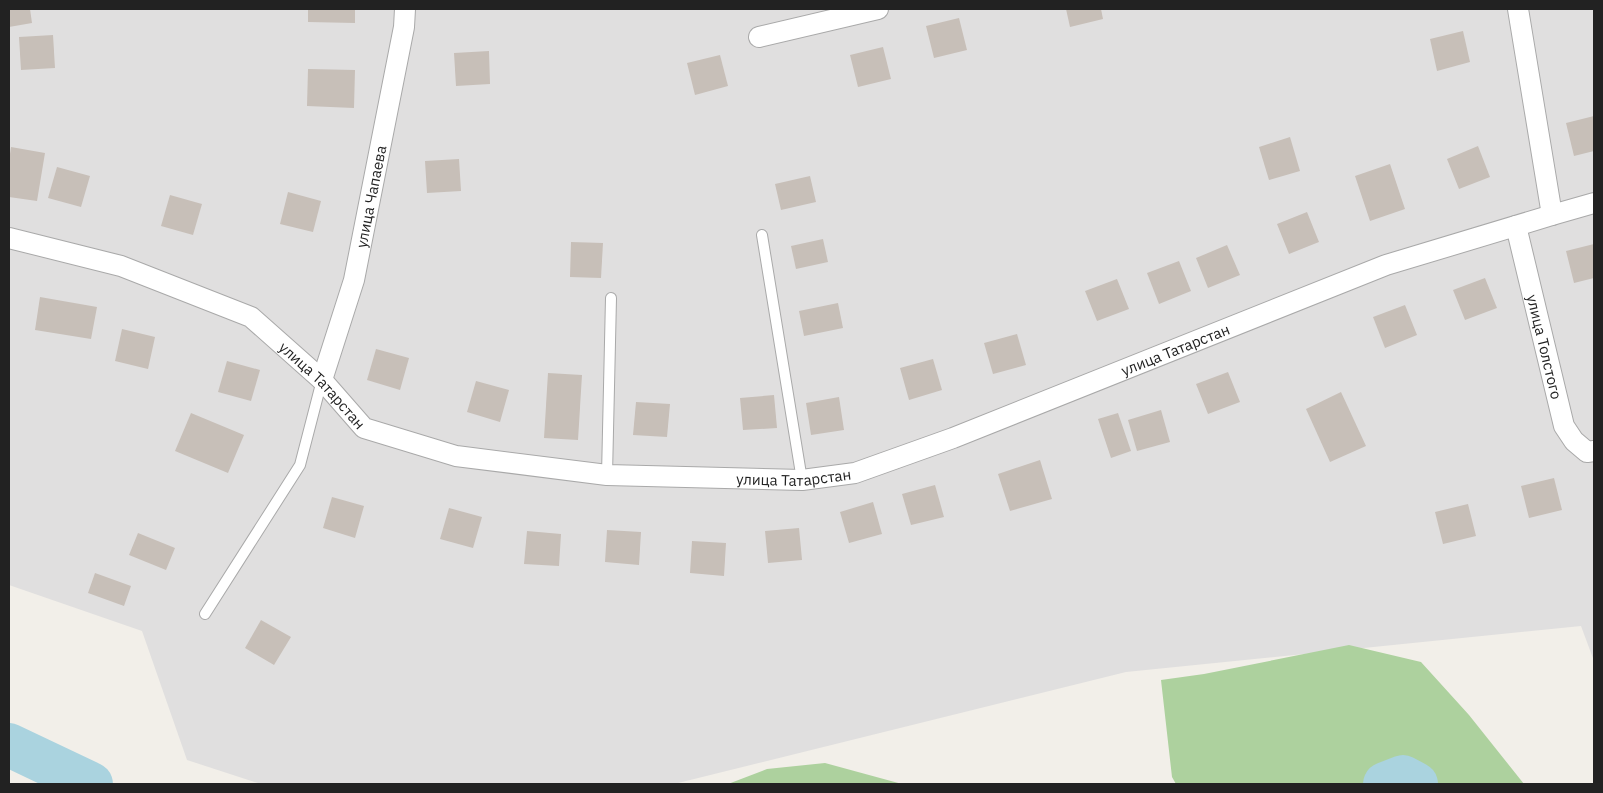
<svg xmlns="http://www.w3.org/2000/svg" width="1603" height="793" font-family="'IBM Plex Sans',sans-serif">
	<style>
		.residential { fill: #e0dfdf }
		.forest { fill: #add19e }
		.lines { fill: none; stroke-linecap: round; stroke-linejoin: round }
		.river { stroke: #aad3df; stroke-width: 44 }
		.building { fill: #c7bfb8 }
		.service-casing { stroke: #a9a9a9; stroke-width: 12 }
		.minor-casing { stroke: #a9a9a9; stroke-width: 22 }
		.service { stroke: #fff; stroke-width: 10 }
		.minor { stroke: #fff; stroke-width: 20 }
		.labels { text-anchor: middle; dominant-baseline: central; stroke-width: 4; stroke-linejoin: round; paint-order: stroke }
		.street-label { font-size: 15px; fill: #222; stroke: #fff }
	</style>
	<rect width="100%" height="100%" fill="#f2efe9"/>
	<path class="residential" d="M9,9H1594V661L1581,626L1126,672L674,784H261L187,760L142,631L9,585Z"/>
	<g class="forest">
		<path d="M1349,645L1421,662L1469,715L1524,784H1176L1172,777L1161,680L1204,674Z"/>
		<path d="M825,763L902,784H728L767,769Z"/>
	</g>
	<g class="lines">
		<g class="river">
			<path d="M9,745L91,784"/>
			<path d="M1385,784L1403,777L1416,784"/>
		</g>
	</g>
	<g class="building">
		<path d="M9,9H30L32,23L9,27Z"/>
		<path d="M308,9H355V23L308,22Z"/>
		<path d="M1066,9H1101L1103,19L1070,27Z"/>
		<path d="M959,18L967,50L934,58L926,26Z"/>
		<path d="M1463,31L1470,62L1437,71L1430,39Z"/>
		<path d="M53,35L55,68L21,70L19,37Z"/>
		<path d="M883,47L891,79L858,87L850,55Z"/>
		<path d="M489,51L490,84L456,86L454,53Z"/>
		<path d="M720,55L728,86L695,95L687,63Z"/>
		<path d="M308,69L355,70L354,108L307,106Z"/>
		<path d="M1594,116V151L1574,156L1566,123Z"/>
		<path d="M1290,137L1300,171L1269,180L1259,147Z"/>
		<path d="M1478,146L1490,177L1459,189L1447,159Z"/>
		<path d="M11,147L45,153L37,201L9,197V161Z"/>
		<path d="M459,159L461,191L427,193L425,161Z"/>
		<path d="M1390,164L1405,209L1370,221L1355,176Z"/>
		<path d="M57,167L90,176L81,207L48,198Z"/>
		<path d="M810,176L816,202L781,210L775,184Z"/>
		<path d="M288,192L321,201L313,232L280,224Z"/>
		<path d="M170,195L202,204L193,235L161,226Z"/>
		<path d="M1307,212L1319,242L1289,254L1277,224Z"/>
		<path d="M823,239L828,262L796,269L791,246Z"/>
		<path d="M571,242L603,243L601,278L570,277Z"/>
		<path d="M1594,244V278L1574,283L1566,251Z"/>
		<path d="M1227,245L1240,275L1208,288L1196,258Z"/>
		<path d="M1179,261L1191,291L1159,304L1147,273Z"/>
		<path d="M1485,278L1497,308L1465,320L1453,290Z"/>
		<path d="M1117,279L1129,309L1097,321L1085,291Z"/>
		<path d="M40,297L97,307L91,339L35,330Z"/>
		<path d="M838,303L843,328L804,336L799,311Z"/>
		<path d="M1405,305L1417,335L1385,348L1373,317Z"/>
		<path d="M122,329L155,337L148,369L115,361Z"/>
		<path d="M1017,334L1026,365L993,374L984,343Z"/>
		<path d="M376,349L409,358L400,390L367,380Z"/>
		<path d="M933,359L942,390L909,400L900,368Z"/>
		<path d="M227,361L260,370L251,401L218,392Z"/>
		<path d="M1228,372L1240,402L1208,414L1196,384Z"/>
		<path d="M548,373L582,375L578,440L544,438Z"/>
		<path d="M476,381L509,390L500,422L467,412Z"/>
		<path d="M1341,392L1366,446L1330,462L1306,409Z"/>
		<path d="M774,395L777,428L743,430L740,398Z"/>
		<path d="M839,397L844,430L811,435L806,403Z"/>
		<path d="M636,402L670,404L667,437L633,435Z"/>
		<path d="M1161,410L1170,442L1137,451L1128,420Z"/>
		<path d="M191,413L244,435L228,473L175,451Z"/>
		<path d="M1118,413L1131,451L1111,458L1098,419Z"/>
		<path d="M1040,460L1052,499L1010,511L998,474Z"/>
		<path d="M1554,478L1562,510L1529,518L1521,486Z"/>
		<path d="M935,485L944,517L911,525L902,494Z"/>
		<path d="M332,497L364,506L355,538L323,528Z"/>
		<path d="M873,502L882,534L849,543L840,512Z"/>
		<path d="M1468,504L1476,536L1443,544L1435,512Z"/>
		<path d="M449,508L482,517L473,548L440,539Z"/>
		<path d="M799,528L802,560L768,563L765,531Z"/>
		<path d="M607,530L641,532L639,565L605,562Z"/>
		<path d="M527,531L561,534L559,566L524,564Z"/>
		<path d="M138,533L175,548L166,570L129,555Z"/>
		<path d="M692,541L726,543L724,576L690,573Z"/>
		<path d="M95,573L131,586L124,606L88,593Z"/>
		<path d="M261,620L291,637L274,665L245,648Z"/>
	</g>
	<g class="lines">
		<defs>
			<g id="service">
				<path d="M762,235L802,480"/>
				<path d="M607,475L611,298"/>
				<path d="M205,614L300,465L322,380"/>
			</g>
			<g id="minor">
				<path d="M1518,9L1552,215"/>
				<path d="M759,37L878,9"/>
				<path id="s1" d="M1516,226L1564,426L1574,441L1587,452L1594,451"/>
				<path id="s2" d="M9,238L121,266L251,317L322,380L364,428L456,456L607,475L802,480L855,473L953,438L1386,265L1552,215L1594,203"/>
				<path id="s3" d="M322,380L354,280L404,27L405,9"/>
			</g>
		</defs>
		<use href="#service" class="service-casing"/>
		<use href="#minor" class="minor-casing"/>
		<use href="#service" class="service"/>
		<use href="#minor" class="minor"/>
	</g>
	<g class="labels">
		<g class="street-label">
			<text stroke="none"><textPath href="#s3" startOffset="190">улица Чапаева</textPath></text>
			<text stroke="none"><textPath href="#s1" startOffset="124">улица Толстого</textPath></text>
			<text stroke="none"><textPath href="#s2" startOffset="1254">улица Татарстан</textPath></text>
			<text stroke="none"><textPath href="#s2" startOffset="354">улица Татарстан</textPath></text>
			<text stroke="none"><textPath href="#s2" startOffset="849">улица Татарстан</textPath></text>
		</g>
	</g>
	<rect width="1603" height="793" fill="none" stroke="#222222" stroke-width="20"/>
</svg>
